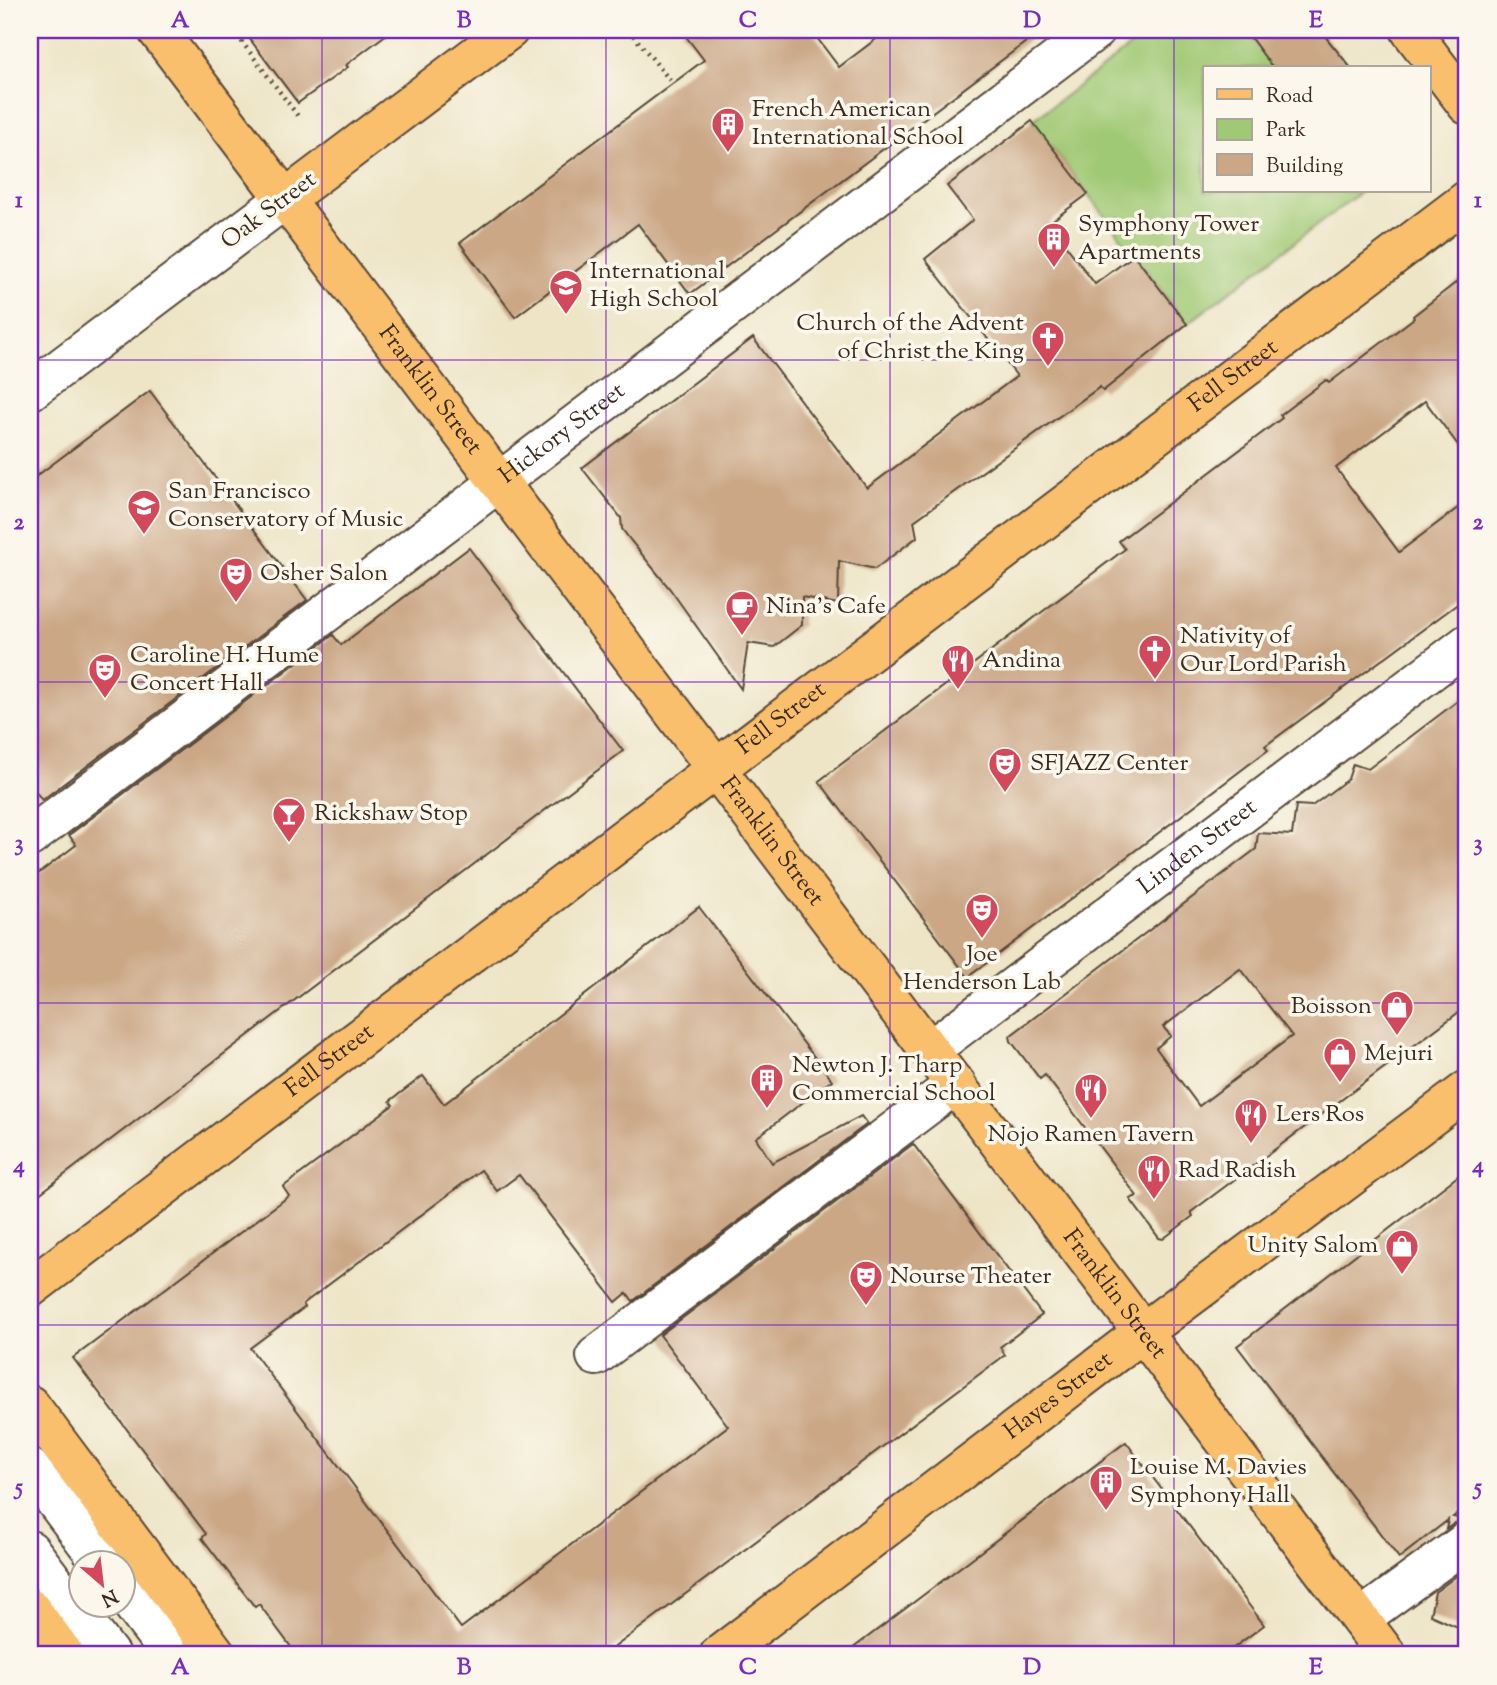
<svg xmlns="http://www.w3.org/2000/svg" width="1497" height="1685" font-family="'Sorts Mill Goudy',serif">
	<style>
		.green { fill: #a0c975; stroke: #6e7a4a; stroke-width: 2 }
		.building { fill: #cba786; fill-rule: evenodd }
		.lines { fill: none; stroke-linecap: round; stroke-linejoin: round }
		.minor-casing { stroke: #564637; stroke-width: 42 }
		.major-casing { stroke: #564637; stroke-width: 42 }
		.highway-casing { stroke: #564637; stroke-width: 42 }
		.path { stroke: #564637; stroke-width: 4.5; stroke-dasharray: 2 5; stroke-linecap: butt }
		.minor { stroke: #fff; stroke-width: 38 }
		.major { stroke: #f9bf6d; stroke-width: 38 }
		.highway { stroke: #f9bf6d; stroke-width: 38 }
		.grid { fill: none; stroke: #7b2cbf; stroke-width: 2; stroke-opacity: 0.55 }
		.labels { text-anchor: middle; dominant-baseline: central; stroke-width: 7; stroke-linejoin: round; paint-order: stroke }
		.poi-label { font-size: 24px; fill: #3b2a1e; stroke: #fbf7ec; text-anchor: start }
		.street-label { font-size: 24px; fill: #3b2a1e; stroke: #fbf7ec }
		.neatline { fill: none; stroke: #7b2cbf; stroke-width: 2.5 }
		.grid-label { font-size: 23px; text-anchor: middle; font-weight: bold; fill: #7b2cbf }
	</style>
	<rect width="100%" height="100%" fill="#fbf7ec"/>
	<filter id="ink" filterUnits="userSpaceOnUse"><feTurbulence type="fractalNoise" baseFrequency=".0143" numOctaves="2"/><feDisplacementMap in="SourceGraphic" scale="14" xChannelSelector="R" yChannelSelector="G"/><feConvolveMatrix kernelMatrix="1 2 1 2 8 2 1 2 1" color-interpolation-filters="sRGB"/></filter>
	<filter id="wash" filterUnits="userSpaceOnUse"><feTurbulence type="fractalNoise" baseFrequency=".00686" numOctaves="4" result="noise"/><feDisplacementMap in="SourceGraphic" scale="28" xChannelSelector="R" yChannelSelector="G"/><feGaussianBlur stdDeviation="1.57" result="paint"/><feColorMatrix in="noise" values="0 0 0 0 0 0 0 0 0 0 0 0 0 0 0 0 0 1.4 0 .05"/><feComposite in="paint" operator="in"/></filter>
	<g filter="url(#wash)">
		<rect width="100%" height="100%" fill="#eee5c7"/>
		<path class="green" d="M1152,30H1245L1275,68H1205V191H1362L1187,324L1032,121Z"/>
		<g id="blocks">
			<g class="building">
				<path d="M243,30H392L346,65L348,67L298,103Z"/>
				<path d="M681,30H811L839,67L888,30H1042L690,294L638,224L515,317L460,243L704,60Z"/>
				<path d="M1245,30H1320L1351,68H1273Z"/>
				<path d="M1032,121L1088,194L1049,223L1095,284L1134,255L1187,324L1103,391L1100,387L914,521L917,537L875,569L839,561L838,604L802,597V625L774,647L748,643L741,689L670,589L631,541L622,529L621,518L582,468L753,338L867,488L1017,376L925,259L973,220L947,186Z"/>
				<path d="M1467,274V457L1425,401L1336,468L1399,552L1467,501V597L1265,746L1268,750L968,977L819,781L1125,549L1119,541L1282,418L1280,415L1326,380L1329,383L1414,318L1413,316Z"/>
				<path d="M150,391L307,600L42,800L30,784V481Z"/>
				<path d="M469,548L623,751L30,1201V880L76,845L69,835L333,635L341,645Z"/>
				<path d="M1467,694V1006L1191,1212L1193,1216L1163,1239L1159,1238L1130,1199L1137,1196L1045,1075L1040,1079L1011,1041L1010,1036L1256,849L1258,833L1292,835L1296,805L1312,806L1348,779L1353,764L1368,769ZM1240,969L1292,1036L1199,1106L1156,1048L1171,1036L1163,1027Z"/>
				<path d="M699,907L832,1080L756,1138L772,1163L861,1116L867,1124L633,1301L627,1293L616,1302L519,1175L497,1191L481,1170L303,1304L305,1307L250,1348L461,1628L728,1426L660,1335L913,1144L1042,1315L1000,1347L1005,1355L604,1655H297L259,1604L255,1607L202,1538L206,1534L73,1358L289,1196L283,1187L393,1105L390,1101L423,1076L444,1104Z"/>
				<path d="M1467,1169V1506L1453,1517L1467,1520L1455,1523L1446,1529L1448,1520L1399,1558L1237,1346Z"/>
				<path d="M1126,1442L1264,1625L1224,1655H844Z"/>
				<path d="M1467,1568V1631L1430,1615L1435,1592Z"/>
			</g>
		</g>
	</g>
	<g filter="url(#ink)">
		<use href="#blocks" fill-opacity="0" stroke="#564637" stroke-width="2"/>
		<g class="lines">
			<defs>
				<g id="minor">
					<path d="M30,391L285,199"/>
					<path id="s1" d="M30,837L1096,30"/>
					<path id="s2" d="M930,1050L1467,644"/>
					<path d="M596,1356L956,1084"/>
					<path d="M30,1468L101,1562"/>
					<path d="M30,1550L110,1655"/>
					<path d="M122,1591L171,1655"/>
					<path d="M1360,1619L1467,1541"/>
				</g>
				<g id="major">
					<path id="s3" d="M157,30L1387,1655"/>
					<path d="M1410,30L1467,105"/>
					<path d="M285,199L509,30"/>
					<path id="s4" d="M30,1288L1467,200"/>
					<path id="s5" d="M719,1655L1143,1332L1467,1090"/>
				</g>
				<g id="highway">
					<path d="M30,1405L217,1655"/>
					<path d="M30,1608L65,1655"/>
				</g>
			</defs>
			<use href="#minor" class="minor-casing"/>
			<use href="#major" class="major-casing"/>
			<use href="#highway" class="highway-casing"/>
			<g class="path">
				<path d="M233,30L298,116"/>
				<path d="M629,30L673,84"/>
			</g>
			<use href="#minor" class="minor"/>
			<use href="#major" class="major"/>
			<use href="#highway" class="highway"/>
		</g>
	</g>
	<path class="grid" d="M322,30V1655M606,30V1655M890,30V1655M1174,30V1655M30,360H1467M30,682H1467M30,1003H1467M30,1325H1467"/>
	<defs>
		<symbol id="building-pin" viewBox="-11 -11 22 30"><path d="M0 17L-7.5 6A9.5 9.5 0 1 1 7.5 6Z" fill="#d1495b" stroke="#fbf7ec"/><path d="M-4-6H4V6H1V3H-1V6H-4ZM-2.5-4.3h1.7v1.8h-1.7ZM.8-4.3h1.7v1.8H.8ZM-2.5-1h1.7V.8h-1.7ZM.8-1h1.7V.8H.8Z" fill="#fff"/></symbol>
		<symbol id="school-pin" viewBox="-11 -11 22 30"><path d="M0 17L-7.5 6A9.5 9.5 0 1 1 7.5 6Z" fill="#d1495b" stroke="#fbf7ec"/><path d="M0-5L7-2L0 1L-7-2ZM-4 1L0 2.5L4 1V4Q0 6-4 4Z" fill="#fff"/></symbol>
		<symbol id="church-pin" viewBox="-11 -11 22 30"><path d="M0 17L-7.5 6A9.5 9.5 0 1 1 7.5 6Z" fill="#d1495b" stroke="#fbf7ec"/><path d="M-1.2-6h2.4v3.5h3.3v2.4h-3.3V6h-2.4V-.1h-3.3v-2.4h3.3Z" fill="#fff"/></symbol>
		<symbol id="theatre-pin" viewBox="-11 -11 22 30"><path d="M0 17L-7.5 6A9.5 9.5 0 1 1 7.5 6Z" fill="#d1495b" stroke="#fbf7ec"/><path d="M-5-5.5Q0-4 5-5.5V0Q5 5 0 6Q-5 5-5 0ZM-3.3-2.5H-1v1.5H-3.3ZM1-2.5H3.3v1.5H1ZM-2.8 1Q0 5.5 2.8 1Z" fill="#fff"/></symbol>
		<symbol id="cafe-pin" viewBox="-11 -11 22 30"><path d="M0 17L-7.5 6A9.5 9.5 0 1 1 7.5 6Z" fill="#d1495b" stroke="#fbf7ec"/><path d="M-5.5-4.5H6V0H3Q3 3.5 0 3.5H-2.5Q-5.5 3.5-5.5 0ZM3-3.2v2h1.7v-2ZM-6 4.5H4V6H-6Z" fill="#fff"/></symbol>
		<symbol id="restaurant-pin" viewBox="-11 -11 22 30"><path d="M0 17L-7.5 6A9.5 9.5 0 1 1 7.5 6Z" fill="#d1495b" stroke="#fbf7ec"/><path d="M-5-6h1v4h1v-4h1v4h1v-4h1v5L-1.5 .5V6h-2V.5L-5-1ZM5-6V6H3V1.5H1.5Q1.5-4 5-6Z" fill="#fff"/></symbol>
		<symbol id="bar-pin" viewBox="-11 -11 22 30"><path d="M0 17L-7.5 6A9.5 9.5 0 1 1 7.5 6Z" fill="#d1495b" stroke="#fbf7ec"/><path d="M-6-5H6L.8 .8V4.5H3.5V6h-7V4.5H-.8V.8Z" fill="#fff"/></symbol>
		<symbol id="shop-pin" viewBox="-11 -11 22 30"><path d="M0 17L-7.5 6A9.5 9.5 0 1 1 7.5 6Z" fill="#d1495b" stroke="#fbf7ec"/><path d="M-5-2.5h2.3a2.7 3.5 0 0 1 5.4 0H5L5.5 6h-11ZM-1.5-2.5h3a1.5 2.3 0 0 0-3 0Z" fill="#fff"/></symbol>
	</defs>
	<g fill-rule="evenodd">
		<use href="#building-pin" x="709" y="105" width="38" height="52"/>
		<use href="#building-pin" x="1035" y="220" width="38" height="52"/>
		<use href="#school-pin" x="547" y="267" width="38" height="52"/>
		<use href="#church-pin" x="1029" y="319" width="38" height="52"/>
		<use href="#school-pin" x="125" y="487" width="38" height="52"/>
		<use href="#theatre-pin" x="217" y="555" width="38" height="52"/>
		<use href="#cafe-pin" x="723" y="588" width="38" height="52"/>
		<use href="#church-pin" x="1136" y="632" width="38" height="52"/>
		<use href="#restaurant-pin" x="939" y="642" width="38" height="52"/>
		<use href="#theatre-pin" x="86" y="651" width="38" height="52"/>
		<use href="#theatre-pin" x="986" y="745" width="38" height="52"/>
		<use href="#bar-pin" x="270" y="795" width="38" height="52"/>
		<use href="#theatre-pin" x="963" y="891" width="38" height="52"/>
		<use href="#shop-pin" x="1378" y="988" width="38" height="52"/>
		<use href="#shop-pin" x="1321" y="1035" width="38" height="52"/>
		<use href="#building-pin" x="748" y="1061" width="38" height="52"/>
		<use href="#restaurant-pin" x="1072" y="1071" width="38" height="52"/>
		<use href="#restaurant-pin" x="1232" y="1096" width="38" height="52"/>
		<use href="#restaurant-pin" x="1135" y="1152" width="38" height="52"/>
		<use href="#shop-pin" x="1383" y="1227" width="38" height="52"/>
		<use href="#theatre-pin" x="847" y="1258" width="38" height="52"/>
		<use href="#building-pin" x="1087" y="1463" width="38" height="52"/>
	</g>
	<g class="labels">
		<g class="poi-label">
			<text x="752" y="110">French American<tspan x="752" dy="28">International School</tspan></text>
			<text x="1078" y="225">Symphony Tower<tspan x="1078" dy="28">Apartments</tspan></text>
			<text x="590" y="272">International<tspan x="590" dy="28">High School</tspan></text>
			<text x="1024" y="324" text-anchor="end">Church of the Advent<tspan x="1024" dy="28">of Christ the King</tspan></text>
			<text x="168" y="492">San Francisco<tspan x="168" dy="28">Conservatory of Music</tspan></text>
			<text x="260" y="574">Osher Salon</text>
			<text x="766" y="607">Nina's Cafe</text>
			<text x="1180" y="637">Nativity of<tspan x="1180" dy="28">Our Lord Parish</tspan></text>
			<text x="130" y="656">Caroline H. Hume<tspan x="130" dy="28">Concert Hall</tspan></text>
			<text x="982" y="661">Andina</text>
			<text x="1030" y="764">SFJAZZ Center</text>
			<text x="314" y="814">Rickshaw Stop</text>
			<text x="982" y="955" text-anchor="middle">Joe<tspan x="982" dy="28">Henderson Lab</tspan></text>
			<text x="1372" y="1007" text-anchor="end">Boisson</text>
			<text x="1364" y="1054">Mejuri</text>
			<text x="792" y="1066">Newton J. Tharp<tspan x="792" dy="28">Commercial School</tspan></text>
			<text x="1276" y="1115">Lers Ros</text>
			<text x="1091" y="1135" text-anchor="middle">Nojo Ramen Tavern</text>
			<text x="1178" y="1171">Rad Radish</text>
			<text x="1378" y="1246" text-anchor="end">Unity Salom</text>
			<text x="890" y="1277">Nourse Theater</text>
			<text x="1130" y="1468">Louise M. Davies<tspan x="1130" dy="28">Symphony Hall</tspan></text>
		</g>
		<g class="street-label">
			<text transform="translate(269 211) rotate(-37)">Oak Street</text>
			<text stroke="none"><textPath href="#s4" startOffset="1510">Fell Street</textPath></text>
			<text stroke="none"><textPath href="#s3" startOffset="452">Franklin Street</textPath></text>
			<text stroke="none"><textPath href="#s1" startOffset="668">Hickory Street</textPath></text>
			<text stroke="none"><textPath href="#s4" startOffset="943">Fell Street</textPath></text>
			<text stroke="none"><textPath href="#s3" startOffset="1018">Franklin Street</textPath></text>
			<text stroke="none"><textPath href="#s2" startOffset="336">Linden Street</textPath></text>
			<text stroke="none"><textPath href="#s4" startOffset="376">Fell Street</textPath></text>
			<text stroke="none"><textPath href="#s3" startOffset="1586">Franklin Street</textPath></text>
			<text stroke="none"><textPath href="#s5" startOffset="427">Hayes Street</textPath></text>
		</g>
	</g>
	<rect width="1497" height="1685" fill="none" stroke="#fbf7ec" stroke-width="77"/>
	<rect x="1203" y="66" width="228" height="126" fill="#fbf7ec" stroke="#aea59a" stroke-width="2"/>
	<rect x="1217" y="89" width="35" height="10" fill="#f9bf6d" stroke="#aea59a" stroke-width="2"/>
	<text x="1266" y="102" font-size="21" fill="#3b2a1e">Road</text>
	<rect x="1217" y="119" width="35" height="21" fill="#a0c975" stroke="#aea59a" stroke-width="2"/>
	<text x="1266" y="136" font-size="21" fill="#3b2a1e">Park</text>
	<rect x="1217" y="154" width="35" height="21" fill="#cba786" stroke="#aea59a" stroke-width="2"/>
	<text x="1266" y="172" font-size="21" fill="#3b2a1e">Building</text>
	<g transform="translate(102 1584) rotate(152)"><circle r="33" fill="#fbf7ec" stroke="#aea59a" stroke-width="2"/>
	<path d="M0-5L12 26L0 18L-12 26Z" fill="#d1495b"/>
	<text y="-10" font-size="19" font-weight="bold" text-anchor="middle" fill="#3b2a1e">N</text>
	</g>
	<rect x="38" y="38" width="1420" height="1608" class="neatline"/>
	<g class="grid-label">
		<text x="180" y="27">A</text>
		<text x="464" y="27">B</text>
		<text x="748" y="27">C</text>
		<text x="1032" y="27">D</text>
		<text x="1316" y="27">E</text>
		<text x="19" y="207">1</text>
		<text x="1478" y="207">1</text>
		<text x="19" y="529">2</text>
		<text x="1478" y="529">2</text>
		<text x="19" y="850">3</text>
		<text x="1478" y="850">3</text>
		<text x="19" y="1172">4</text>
		<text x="1478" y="1172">4</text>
		<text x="19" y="1494">5</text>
		<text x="1478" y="1494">5</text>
		<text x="180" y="1674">A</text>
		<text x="464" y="1674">B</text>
		<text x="748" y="1674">C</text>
		<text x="1032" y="1674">D</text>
		<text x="1316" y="1674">E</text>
	</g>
</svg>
